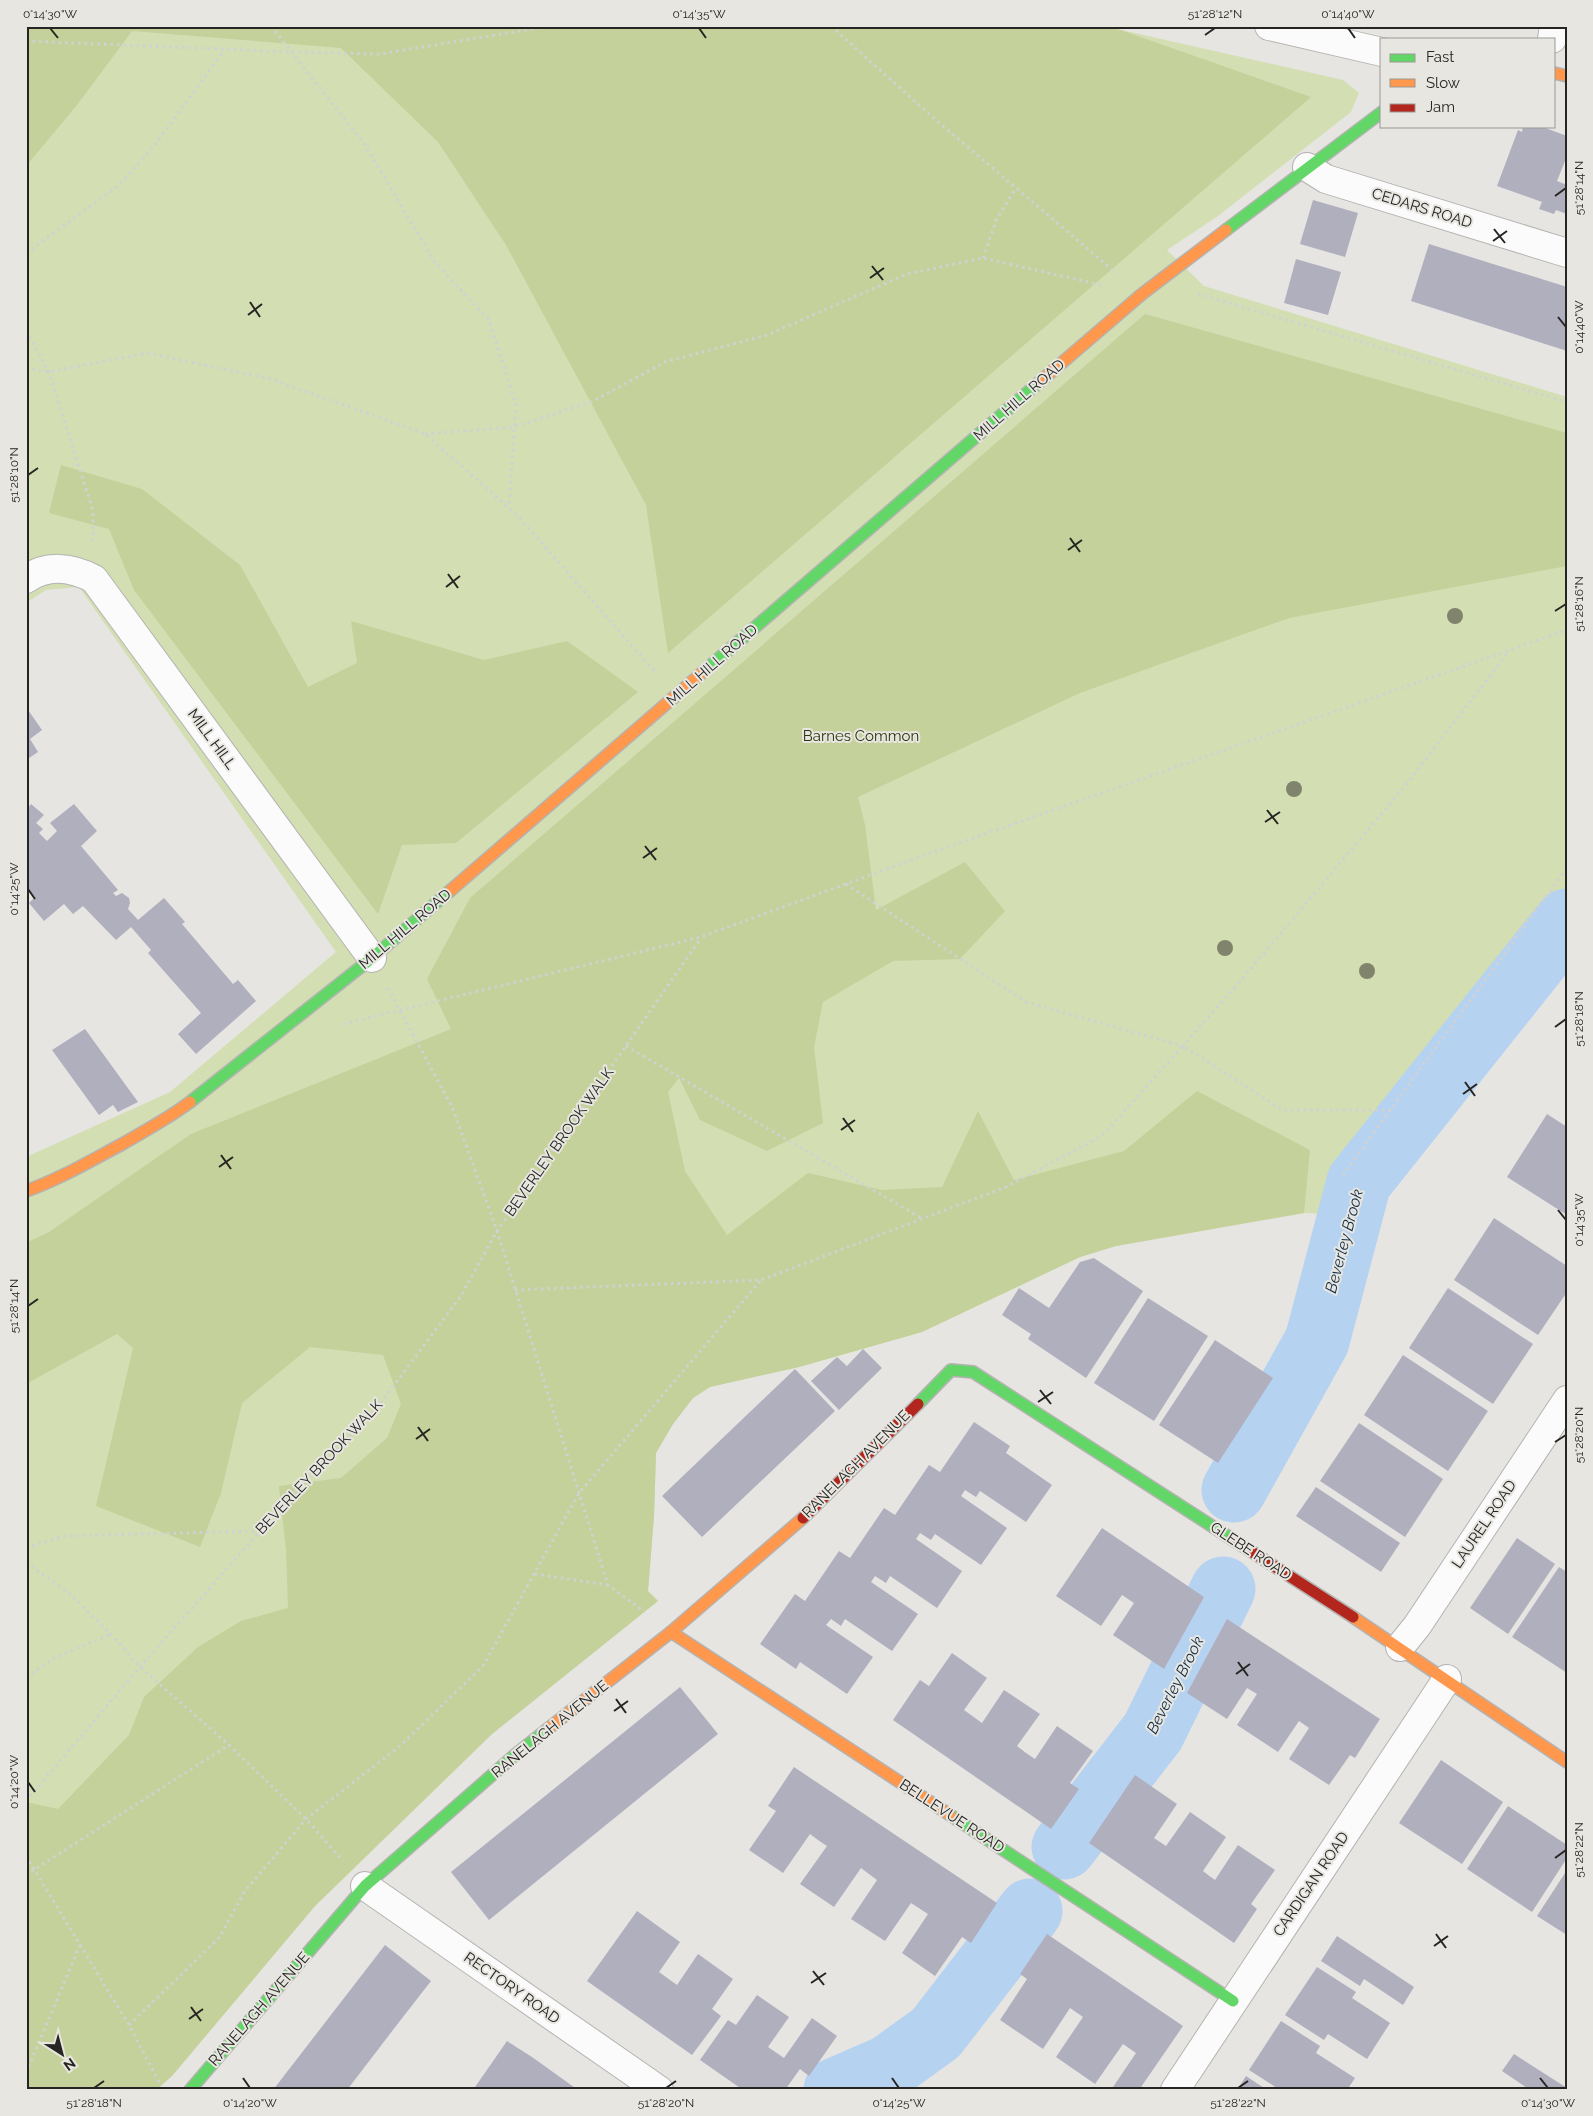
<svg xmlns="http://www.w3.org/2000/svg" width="1593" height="2116" font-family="Raleway,sans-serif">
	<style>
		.green { fill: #d3deb3 }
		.forest { fill: #c4d19a }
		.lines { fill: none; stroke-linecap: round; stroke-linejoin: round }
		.river { stroke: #b6d2f1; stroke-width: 65 }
		.building { fill: #b0afbe }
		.street-casing { stroke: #b4b3b1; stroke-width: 30 }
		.fast-casing { stroke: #b4b3b1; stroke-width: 14 }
		.slow-casing { stroke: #b4b3b1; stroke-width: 14 }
		.jam-casing { stroke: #b4b3b1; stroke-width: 14 }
		.path { stroke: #d2d1d1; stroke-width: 3; stroke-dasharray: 2.5 4; stroke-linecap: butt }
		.street { stroke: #fbfbfb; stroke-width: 28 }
		.fast { stroke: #63d668; stroke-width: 11 }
		.slow { stroke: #ff974d; stroke-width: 11 }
		.jam { stroke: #b3261e; stroke-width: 11 }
		.tree { fill: #80846c }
		.ticks { fill: none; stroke: #262523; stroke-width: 2 }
		.labels { text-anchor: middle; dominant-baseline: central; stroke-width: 4; stroke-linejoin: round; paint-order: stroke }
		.street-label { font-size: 15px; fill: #262523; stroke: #e8e6e0 }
		.park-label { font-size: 15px; fill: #2c350c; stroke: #e8e6e0 }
		.water-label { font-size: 16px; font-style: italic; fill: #0f2c48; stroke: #e8e6e0 }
		.neatline { fill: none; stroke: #262523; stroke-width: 2 }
		.ticks-label { font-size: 12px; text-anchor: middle; fill: #262523 }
	</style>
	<rect width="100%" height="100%" fill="#e6e5e2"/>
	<path class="green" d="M26,26H1104L1343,80L1359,93L1351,112L1218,216L1167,250L1204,286L1567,397V898L1472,1019L1326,1214L1304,1213L1116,1246L1080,1257L922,1332L799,1367L710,1387L693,1398L673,1424L656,1453L654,1516L648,1591L658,1601L492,1734L315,1906L172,2076L156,2090H26V1157L170,1092L336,952L79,587L46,590L26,603Z"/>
	<g class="forest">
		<path d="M26,26H1109L1311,97L668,653L646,505L506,245L438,142L341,48L132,31L77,105L26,166Z"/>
		<path d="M1145,314L1567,433V566L1289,618L1080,693L858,797L865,825L876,910L965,862L1005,911L960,959L893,961L823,1002L814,1047L823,1123L767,1151L700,1120L679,1078L668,1092L685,1171L727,1235L808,1173L882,1190L942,1187L978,1111L1014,1180L1124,1151L1197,1091L1310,1150L1304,1213L1116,1246L1080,1257L922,1332L799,1367L710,1387L693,1398L673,1424L656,1453L654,1516L648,1591L658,1601L492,1734L315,1906L172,2076L156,2090H26V1802L58,1809L129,1735L144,1697L198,1647L241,1621L288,1608L286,1549L279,1486L341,1478L387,1438L401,1404L383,1355L310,1347L242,1403L221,1493L200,1547L96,1506L133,1348L117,1334L26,1384V1243L49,1232L191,1134L451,1029L427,979L470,898Z"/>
		<path d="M61,465L142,489L240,565L308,687L357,663L351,621L484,660L567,641L638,692L456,843L402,845L378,914L134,590L109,529L49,513Z"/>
	</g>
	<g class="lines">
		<g class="river">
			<path d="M1234,1490L1317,1341L1359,1182L1567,921"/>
			<path d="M1064,1847L1153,1732L1223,1589"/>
			<path d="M836,2090L889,2067L936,2033L1030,1911"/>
		</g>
	</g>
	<g class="building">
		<path d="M1523,126H1540L1567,136V156L1557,181L1567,185V214L1556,210L1554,214L1539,209L1542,202L1497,186L1518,130L1522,132Z"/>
		<path d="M1313,200L1358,213L1345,257L1300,244Z"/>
		<path d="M1429,244L1567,287V351L1411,301Z"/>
		<path d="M1296,259L1341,272L1328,315L1284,303Z"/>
		<path d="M26,707L42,730L30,739L38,752L26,760Z"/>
		<path d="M31,804L44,815L36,823L43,829L39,833L47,841L57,831L50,823L74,804L97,831L81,846L118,890L113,893L116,896L122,893L129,898L130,903L128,909L138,920L164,898L185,922L182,924L233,984L238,980L256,1001L196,1054L178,1034L201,1013L148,953L151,950L131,927L116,940L83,906L73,914L64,904L44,921L29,903L35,897L26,889V807L28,808Z"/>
		<path d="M85,1029L138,1102L118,1112L113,1105L99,1115L52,1050Z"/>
		<path d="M1547,1114L1567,1127V1215L1507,1177Z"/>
		<path d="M1494,1218L1567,1266V1292L1538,1335L1454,1280Z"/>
		<path d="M1094,1258L1143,1291L1086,1378L1028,1339L1031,1334L1002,1315L1019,1288L1049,1308L1080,1262Z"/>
		<path d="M1448,1288L1533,1344L1493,1404L1409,1348Z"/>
		<path d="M1148,1298L1208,1336L1154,1421L1094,1383Z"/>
		<path d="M1215,1340L1273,1378L1218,1463L1159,1425Z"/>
		<path d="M863,1349L882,1368L839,1410L811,1381L837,1357L847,1366Z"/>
		<path d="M1403,1355L1488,1411L1448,1471L1364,1415Z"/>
		<path d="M795,1369L835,1411L702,1537L662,1496Z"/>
		<path d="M974,1422L1010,1446L1006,1453L1052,1485L1026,1522L980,1491L976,1497L965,1490L961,1496L1007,1528L981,1565L935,1534L931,1540L920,1533L916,1539L962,1571L937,1608L890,1576L886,1583L875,1576L871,1582L918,1614L892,1651L845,1619L841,1626L831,1619L826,1625L873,1657L847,1694L800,1662L796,1669L760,1644L795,1594L805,1601L839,1551L850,1558L884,1508L895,1515L929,1465L940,1472Z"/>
		<path d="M1359,1423L1443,1479L1405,1537L1320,1481Z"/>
		<path d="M1316,1487L1400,1543L1381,1572L1296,1516Z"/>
		<path d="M1102,1528L1204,1597L1164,1669L1113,1635L1134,1603L1122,1595L1101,1626L1056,1596Z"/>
		<path d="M1517,1538L1555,1564L1508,1634L1470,1608Z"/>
		<path d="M1559,1567L1567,1572V1673L1512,1637Z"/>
		<path d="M1227,1619L1380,1719L1355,1758L1350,1755L1329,1785L1289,1759L1309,1728L1299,1721L1278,1752L1237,1725L1257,1694L1247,1688L1227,1719L1187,1693Z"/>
		<path d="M952,1653L987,1678L964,1710L982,1723L1004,1690L1040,1714L1017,1746L1026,1753L1035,1759L1057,1726L1093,1751L1070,1783L1079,1789L1051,1829L893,1720L920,1680L929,1686Z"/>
		<path d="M680,1687L718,1734L489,1920L451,1872Z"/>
		<path d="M1441,1760L1503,1802L1462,1864L1399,1823Z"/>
		<path d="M794,1767L997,1903L971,1943L962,1937L935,1976L902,1953L928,1914L911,1903L885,1941L851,1919L877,1880L861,1868L834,1907L800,1884L827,1846L818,1840L810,1834L783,1873L749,1850L776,1811L768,1806Z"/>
		<path d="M1135,1775L1177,1804L1154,1838L1166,1846L1190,1812L1226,1837L1203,1871L1208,1875L1215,1880L1238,1845L1275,1870L1251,1904L1257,1909L1234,1943L1089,1843Z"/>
		<path d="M1508,1806L1567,1845V1858L1532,1912L1467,1869Z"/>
		<path d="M1567,1870V1935L1537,1916Z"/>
		<path d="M637,1911L680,1942L659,1972L677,1985L698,1954L733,1979L712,2009L721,2016L692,2055L587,1981Z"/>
		<path d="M1047,1934L1183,2026L1139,2090H1111L1136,2053L1123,2044L1095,2084L1056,2057L1083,2017L1070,2008L1043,2049L1000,2020L1027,1979L1020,1974Z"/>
		<path d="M1337,1936L1414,1987L1403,2005L1364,1979L1360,1986L1321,1961Z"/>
		<path d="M385,1945L431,1981L396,2026L347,2090H273Z"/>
		<path d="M1317,1967L1356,1992L1352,1998L1390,2023L1367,2059L1328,2034L1324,2040L1285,2015Z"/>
		<path d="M757,1995L789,2017L768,2047L784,2058L812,2018L837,2036L809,2076L800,2069L785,2090H743L700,2060L728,2020L736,2025Z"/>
		<path d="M1281,2021L1320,2046L1316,2053L1355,2078L1347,2090H1280L1249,2070Z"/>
		<path d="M507,2041L532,2057L578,2090H473Z"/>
		<path d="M1514,2054L1567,2088V2090H1530L1502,2071Z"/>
		<path d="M1246,2076L1267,2090H1237Z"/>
	</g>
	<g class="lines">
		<defs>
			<g id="street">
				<path d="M1269,26L1382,52"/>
				<path d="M1552,39L1554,26"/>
				<path d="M1307,167L1326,179L1567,253"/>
				<path d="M26,579C47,564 72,567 94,579L372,958"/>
				<path d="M1400,1647L1417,1626L1567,1400"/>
				<path d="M365,1886L659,2090"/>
				<path d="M1175,2090L1447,1679"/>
			</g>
			<g id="fast">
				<path d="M1226,230L1382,112"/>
				<path d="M703,672L1043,379"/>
				<path d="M190,1102L372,958L451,890"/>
				<path d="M918,1404L951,1370L973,1372L1232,1539"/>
				<path d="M950,1815L1233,2001"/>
				<path d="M190,2090L365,1886L515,1755L549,1728"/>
			</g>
			<g id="slow">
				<path d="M1554,73L1567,76"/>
				<path d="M1043,379L1142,294L1226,230"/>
				<path d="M451,890L703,672"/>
				<path d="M26,1191C60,1179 92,1160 124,1143C146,1130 169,1118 190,1102"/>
				<path d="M1353,1617L1567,1762"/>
				<path d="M671,1632L950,1815"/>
				<path d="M549,1728L671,1632L803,1518"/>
			</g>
			<g id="jam">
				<path d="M803,1518L918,1404"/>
				<path d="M1232,1539L1353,1617"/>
			</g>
		</defs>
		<use href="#street" class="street-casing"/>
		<use href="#fast" class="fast-casing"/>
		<use href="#slow" class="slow-casing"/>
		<use href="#jam" class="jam-casing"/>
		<g class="path">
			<path d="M271,26L365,145L435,262L489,320L516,405L509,507"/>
			<path d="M831,26L929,114L1116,273"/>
			<path d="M26,41L292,52L379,54L551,26"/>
			<path d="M26,253L117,187L155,145L224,50"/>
			<path d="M983,258L997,218L1016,188"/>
			<path d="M1198,294L1567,402"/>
			<path d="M26,331L49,372L93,511V544"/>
			<path d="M26,368L49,372L147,353L271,379L425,434L518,516L654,671"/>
			<path d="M425,434L514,427L591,402L665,362L767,335L907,274L983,258L1101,285"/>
			<path d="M846,884L1026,1002L1183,1046L1249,971L1409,781L1509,651"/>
			<path d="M388,988L453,1109L497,1231L608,1585L645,1612"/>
			<path d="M343,1024L701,937L925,855L1567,630"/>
			<path d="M626,1046L923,1219"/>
			<path d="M1343,1175L1567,868"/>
			<path d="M515,1290L761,1280L1006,1187L1102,1136L1183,1046L1283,1110H1391"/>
			<path d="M26,1548L63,1536L259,1531"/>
			<path d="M26,1563L68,1592L107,1630L140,1667L229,1745L306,1819L343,1861"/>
			<path d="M535,1574L608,1585"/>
			<path d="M26,1677L54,1658L111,1634"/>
			<path d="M26,1801L140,1667L306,1479L373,1413L461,1296L497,1231L701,938"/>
			<path d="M26,1856L129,2025L159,2082"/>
			<path d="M26,1875L229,1745"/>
			<path d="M129,2025L219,1938L245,1891L306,1819L400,1746L483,1666L579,1493L761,1280"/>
			<path d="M26,2073L80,1945"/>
		</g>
		<use href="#street" class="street"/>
		<use href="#fast" class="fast"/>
		<use href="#slow" class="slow"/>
		<use href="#jam" class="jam"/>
	</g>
	<g class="tree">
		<circle cx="1455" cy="616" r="8"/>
		<circle cx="1294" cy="789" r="8"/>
		<circle cx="1225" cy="948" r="8"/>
		<circle cx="1367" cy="971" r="8"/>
	</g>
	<path class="ticks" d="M50,28L58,38M699,28L706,38M1348,28L1355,38M1205,35L1215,28M1555,196L1566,188M1494,229L1505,243M1493,241L1507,231M872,266L883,280M870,278L884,268M250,302L260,317M248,315L262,304M1558,317L1566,327M28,475L38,468M1070,538L1080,552M1068,550L1082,540M448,574L458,588M446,587L460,576M1555,611L1566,604M1267,810L1278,824M1265,822L1280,812M645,846L656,860M643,858L657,848M28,889L35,899M1555,1027L1566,1019M1465,1082L1475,1096M1463,1094L1477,1084M843,1118L853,1132M841,1130L855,1120M221,1155L231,1169M219,1167L233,1157M1558,1210L1566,1220M28,1306L38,1299M1040,1390L1051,1404M1038,1402L1053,1392M418,1427L428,1441M416,1439L430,1429M1555,1442L1566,1435M1238,1662L1248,1676M1236,1674L1250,1664M616,1699L626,1713M614,1711L628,1701M28,1782L35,1792M1555,1858L1566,1850M1436,1934L1446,1948M1434,1946L1448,1936M813,1971L824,1985M811,1983L826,1973M191,2007L201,2021M189,2019L203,2009M243,2078L250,2088M892,2078L899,2088M1540,2078L1548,2088M94,2088L104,2081M666,2088L676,2081M1238,2088L1248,2081"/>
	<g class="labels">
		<g class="street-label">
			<text transform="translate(1422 208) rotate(17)">CEDARS ROAD</text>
			<text transform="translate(1019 400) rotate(-41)">MILL HILL ROAD</text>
			<text transform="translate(712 665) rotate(-41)">MILL HILL ROAD</text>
			<text transform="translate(212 739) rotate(54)">MILL HILL</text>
			<text transform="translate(405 929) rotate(-40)">MILL HILL ROAD</text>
			<text transform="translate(559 1142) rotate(-55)">BEVERLEY BROOK WALK</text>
			<text transform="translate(856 1464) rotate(-45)">RANELAGH AVENUE</text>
			<text transform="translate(319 1467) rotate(-47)">BEVERLEY BROOK WALK</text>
			<text transform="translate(1484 1524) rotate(-56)">LAUREL ROAD</text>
			<text transform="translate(1251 1551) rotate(33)">GLEBE ROAD</text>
			<text transform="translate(550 1729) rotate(-39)">RANELAGH AVENUE</text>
			<text transform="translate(952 1816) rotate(33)">BELLEVUE ROAD</text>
			<text transform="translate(1311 1884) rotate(-56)">CARDIGAN ROAD</text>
			<text transform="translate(512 1988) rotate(35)">RECTORY ROAD</text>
			<text transform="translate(259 2009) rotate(-49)">RANELAGH AVENUE</text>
		</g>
		<g class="park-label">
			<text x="861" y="736">Barnes Common</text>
		</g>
		<g class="water-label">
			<text transform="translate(1344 1241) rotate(-75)">Beverley Brook</text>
			<text transform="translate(1175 1685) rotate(-63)">Beverley Brook</text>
		</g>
	</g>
	<rect width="1593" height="2116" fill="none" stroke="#e8e6e0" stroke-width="55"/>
	<rect x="1380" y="38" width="175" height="90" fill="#e8e6e0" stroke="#9a9994"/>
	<rect x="1390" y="54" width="25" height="8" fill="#63d668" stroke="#9a9994"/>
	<text x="1426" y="62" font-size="15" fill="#262523">Fast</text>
	<rect x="1390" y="79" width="25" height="8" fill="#ff974d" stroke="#9a9994"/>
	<text x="1426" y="88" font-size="15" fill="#262523">Slow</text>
	<rect x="1390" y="104" width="25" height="8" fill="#b3261e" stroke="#9a9994"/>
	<text x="1426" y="112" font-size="15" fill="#262523">Jam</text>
	<g transform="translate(62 2054) rotate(144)" stroke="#e8e6e0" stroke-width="4" paint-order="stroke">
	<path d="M0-4L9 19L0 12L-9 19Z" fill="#262523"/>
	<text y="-8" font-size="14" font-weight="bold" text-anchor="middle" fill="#262523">N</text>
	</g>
	<rect x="28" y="28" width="1538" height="2060" class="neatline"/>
	<g class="ticks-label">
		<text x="50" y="18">0°14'30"W</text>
		<text x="699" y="18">0°14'35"W</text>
		<text x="1215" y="18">51°28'12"N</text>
		<text x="1348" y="18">0°14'40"W</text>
		<text transform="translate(1579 188) rotate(-90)" y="4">51°28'14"N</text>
		<text transform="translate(1579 327) rotate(-90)" y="4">0°14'40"W</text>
		<text transform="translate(14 475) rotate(-90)" y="4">51°28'10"N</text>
		<text transform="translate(1579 604) rotate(-90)" y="4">51°28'16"N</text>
		<text transform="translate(14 889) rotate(-90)" y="4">0°14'25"W</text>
		<text transform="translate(1579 1019) rotate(-90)" y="4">51°28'18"N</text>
		<text transform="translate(1579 1220) rotate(-90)" y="4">0°14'35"W</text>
		<text transform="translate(14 1306) rotate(-90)" y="4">51°28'14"N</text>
		<text transform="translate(1579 1435) rotate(-90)" y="4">51°28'20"N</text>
		<text transform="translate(14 1782) rotate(-90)" y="4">0°14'20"W</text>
		<text transform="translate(1579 1850) rotate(-90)" y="4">51°28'22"N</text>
		<text x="94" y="2107">51°28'18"N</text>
		<text x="250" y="2107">0°14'20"W</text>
		<text x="666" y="2107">51°28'20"N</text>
		<text x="899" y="2107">0°14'25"W</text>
		<text x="1238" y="2107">51°28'22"N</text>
		<text x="1548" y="2107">0°14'30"W</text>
	</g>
</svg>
